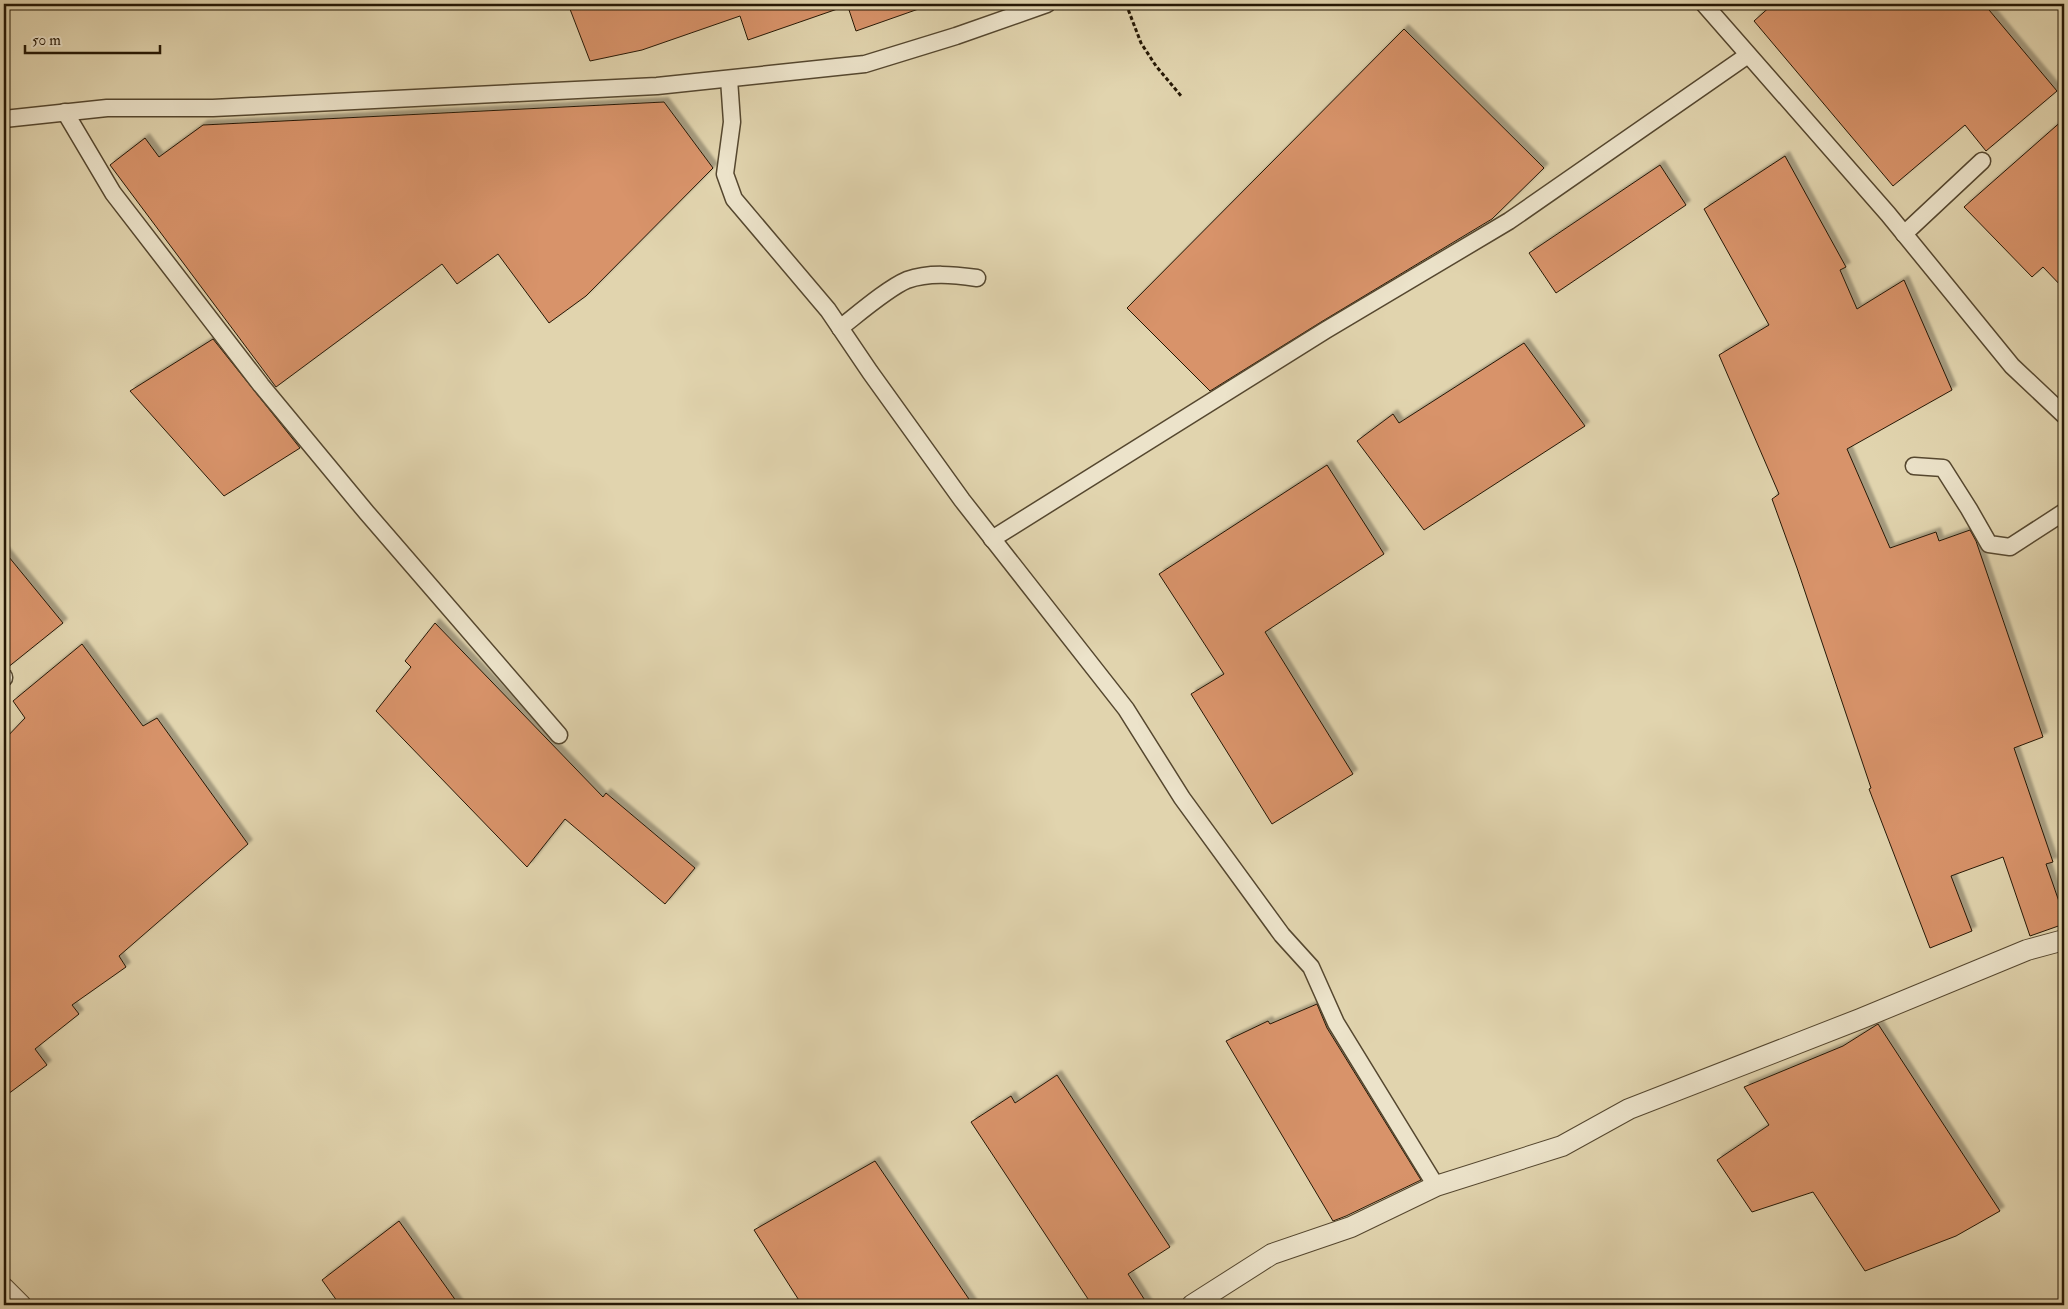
<svg xmlns="http://www.w3.org/2000/svg" width="2068" height="1309" font-family="'IM FELL Double Pica',serif">
	<style>
		.building { fill: #d8936b; stroke: #261805; filter: url(#shadow) }
		.lines { fill: none; stroke-linecap: round; stroke-linejoin: round }
		.minor-casing { stroke: #55472f; stroke-width: 19 }
		.tertiary-casing { stroke: #55472f; stroke-width: 22 }
		.path { stroke: #261805; stroke-width: 3; stroke-dasharray: 4 2.5; stroke-linecap: butt }
		.minor { stroke: #ece3ca; stroke-width: 16 }
		.tertiary { stroke: #ece3ca; stroke-width: 20 }
	</style>
	<defs>
		<filter id="shadow"><feDropShadow dx="4.5" dy="-4.5" stdDeviation="1" flood-color="#0004"/></filter>
	</defs>
	<rect width="100%" height="100%" fill="#e1d4ae"/>
	<filter id="stains"><feTurbulence type="fractalNoise" baseFrequency=".004" numOctaves="4"/><feColorMatrix values="0 0 0 0 .2 0 0 0 0 .09 0 0 0 0 .02 0 0 0 .5 -.17"/></filter>
	<radialGradient id="worn" r=".72"><stop offset=".6" stop-color="#630" stop-opacity="0"/><stop offset="1" stop-color="#630" stop-opacity=".3"/></radialGradient>
	<g class="building">
		<path d="M568,4H846V6L748,40L740,16L642,50L590,61Z"/>
		<path d="M847,4H926L927,6L856,31Z"/>
		<path d="M1773,4H1984L2057,91L1986,151L1965,125L1893,186L1754,21Z"/>
		<path d="M1404,29L1544,168L1492,219L1321,322L1210,391L1127,308Z"/>
		<path d="M664,102L713,168L586,296L549,323L498,254L457,284L442,264L276,387L110,165L145,138L159,157L203,125Z"/>
		<path d="M2064,119V289L2043,267L2032,277L1964,207Z"/>
		<path d="M1785,156L1846,267L1840,270L1857,309L1904,280L1952,390L1847,449L1890,548L1936,532L1939,541L1970,530L1976,541L2043,737L2014,748L2053,862L2046,864L2064,916V924L2030,936L2003,857L1951,876L1972,931L1930,948L1869,789L1871,788L1797,568L1772,499L1779,494L1719,355L1769,325L1704,209Z"/>
		<path d="M1660,165L1686,205L1556,293L1529,253Z"/>
		<path d="M213,339L300,448L224,496L130,391Z"/>
		<path d="M1524,343L1585,426L1424,530L1357,441L1393,414L1399,423Z"/>
		<path d="M1327,465L1384,554L1265,632L1353,774L1272,824L1191,694L1224,674L1159,574Z"/>
		<path d="M4,551L63,623L7,668L4,667Z"/>
		<path d="M435,623L603,797L606,793L695,868L665,904L565,819L527,867L376,711L411,667L405,661Z"/>
		<path d="M82,644L143,726L157,718L248,844L119,956L126,967L72,1005L79,1014L35,1049L47,1065L4,1097V740L25,718L13,701Z"/>
		<path d="M1317,1004L1327,1028L1421,1180L1346,1216L1333,1221L1226,1041L1268,1021L1270,1024Z"/>
		<path d="M1878,1024L2000,1211L1956,1236L1865,1271L1813,1192L1752,1212L1717,1160L1769,1125L1744,1087L1843,1046Z"/>
		<path d="M1057,1075L1170,1247L1128,1274L1148,1305H1092L971,1122L1011,1096L1015,1103Z"/>
		<path d="M875,1161L973,1305H802L754,1230Z"/>
		<path d="M399,1221L459,1305H340L322,1280Z"/>
	</g>
	<g class="lines">
		<defs>
			<g id="minor">
				<path d="M1704,4L1888,214L2012,366L2064,415"/>
				<path d="M729,79L732,122L725,174L734,199L828,310L870,372L962,500L1126,709L1182,798L1282,935L1311,967L1336,1023L1436,1186"/>
				<path d="M65,112L113,193L261,385L367,513L559,735"/>
				<path d="M4,119L107,108H213L657,86L865,64L956,36L1047,4"/>
				<path d="M1904,234L1982,161"/>
				<path d="M840,328C858,314 888,288 907,280C930,272 954,275 977,278"/>
				<path d="M1914,466L1943,468L1969,509L1989,544L2010,547L2064,512"/>
				<path d="M992,539L1326,330L1509,221L1748,55"/>
				<path d="M4,678V677"/>
			</g>
			<g id="tertiary">
				<path d="M4,1288L21,1305"/>
				<path d="M1192,1305L1272,1254L1351,1227L1436,1186L1562,1146L1629,1109L1860,1019L2027,950L2064,940"/>
			</g>
		</defs>
		<use href="#minor" class="minor-casing"/>
		<use href="#tertiary" class="tertiary-casing"/>
		<path class="path" d="M1126,4L1141,43L1156,66L1182,97"/>
		<use href="#minor" class="minor"/>
		<use href="#tertiary" class="tertiary"/>
	</g>
	<rect width="2068" height="1309" fill="none" stroke="#e1d4ae" stroke-width="20"/>
	<rect x="5" y="5" width="2058" height="1299" fill="none" stroke="#261805" stroke-width="2.5"/>
	<rect x="10" y="10" width="2048" height="1289" fill="none" stroke="#261805"/>
	<path d="M25 45v8h135v-8" fill="none" stroke="#261805" stroke-width="2.5"/>
	<text x="32" y="45" font-size="15" fill="#261805" stroke="#ece3ca" stroke-width="4" paint-order="stroke">50 m</text>
	<rect width="100%" height="100%" filter="url(#stains)"/>
	<rect width="100%" height="100%" fill="url(#worn)"/>
</svg>
